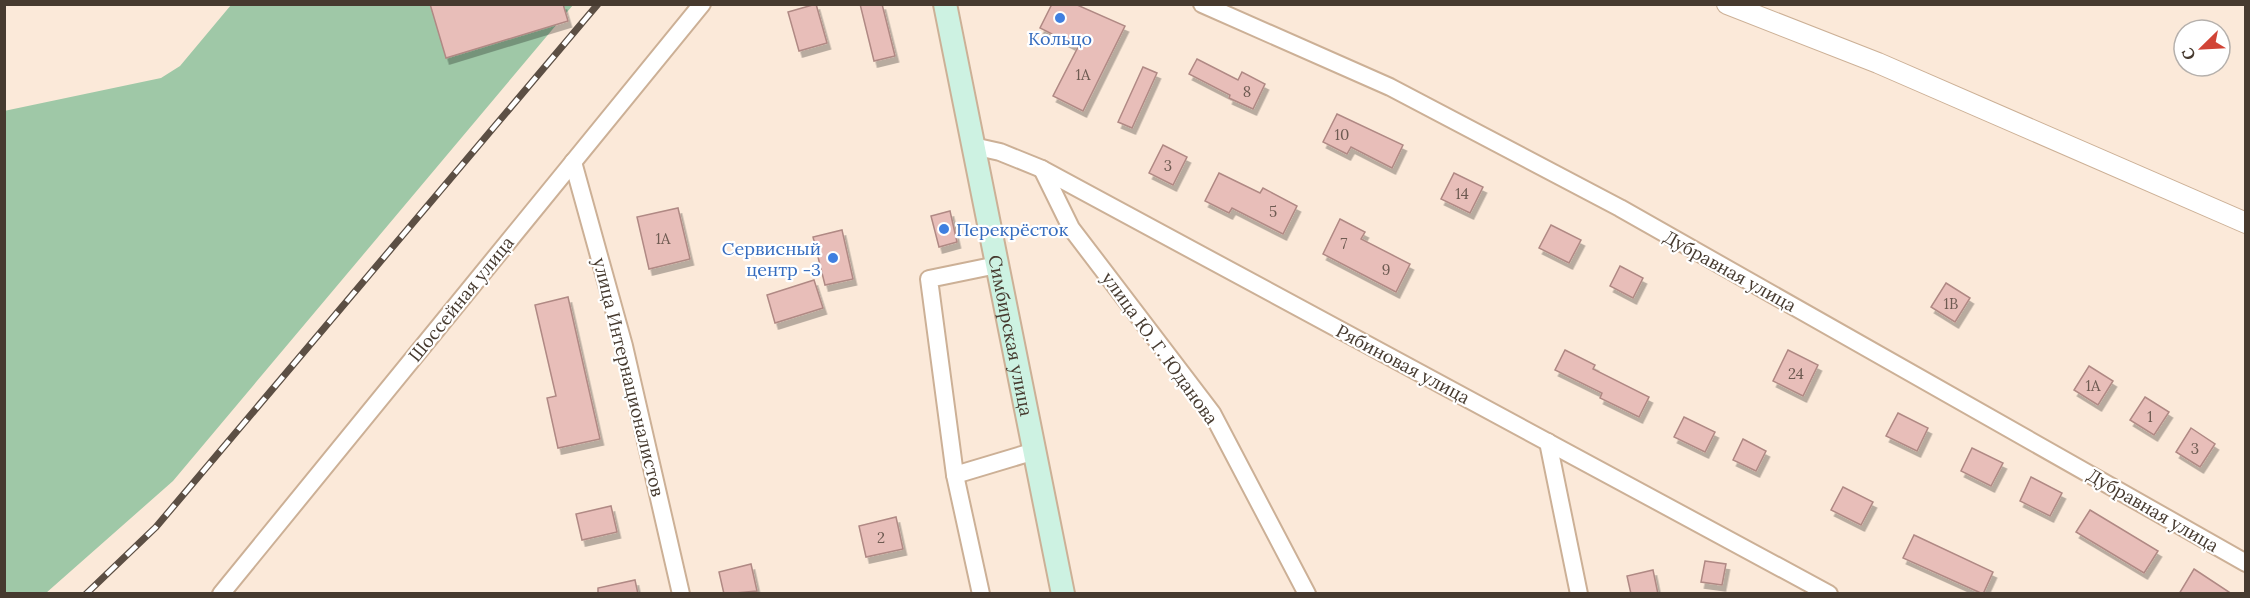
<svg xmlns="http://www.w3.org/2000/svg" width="2250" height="598" font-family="Lora,serif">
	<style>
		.green { fill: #9fc8a7 }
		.building { fill: #e8beb9; stroke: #b08984; stroke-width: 1.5; filter: url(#shadow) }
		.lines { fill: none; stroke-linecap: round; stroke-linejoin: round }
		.minor-casing { stroke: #ccb096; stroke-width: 20 }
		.tertiary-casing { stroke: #ccb096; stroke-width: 22 }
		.secondary-casing { stroke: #ccb096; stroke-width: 26 }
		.minor { stroke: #fff; stroke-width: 16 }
		.tertiary { stroke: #fff; stroke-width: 20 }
		.secondary { stroke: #cdf2e2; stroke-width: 22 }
		.rail-casing { stroke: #5c4f44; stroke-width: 7 }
		.rail { stroke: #fff; stroke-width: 4.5; stroke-dasharray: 14; stroke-linecap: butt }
		.shop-dot { fill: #3f7fe0; stroke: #fff; stroke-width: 2 }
		.labels { text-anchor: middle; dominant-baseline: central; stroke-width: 4.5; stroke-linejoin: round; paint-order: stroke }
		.number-label { font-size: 15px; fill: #6e5b52 }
		.shop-label { font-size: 18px; fill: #366cbe; stroke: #fff }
		.street-label { font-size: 18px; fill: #463a2f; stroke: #fff }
	</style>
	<defs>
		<filter id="shadow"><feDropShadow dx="3.5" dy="6" stdDeviation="0" flood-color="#0004"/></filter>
	</defs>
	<rect width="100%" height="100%" fill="#fbe9d9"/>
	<path class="green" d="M231,5H573L173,481L46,593H5L4,111L161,78L180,66Z"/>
	<g class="building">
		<path d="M430,4H563L568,21L446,58Z"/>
		<path d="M816,4L827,43L799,51L788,12Z"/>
		<path d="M860,4H882L895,56L874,61Z"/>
		<path d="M1052,4H1075L1125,26L1083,111L1053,96L1078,47L1040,28Z"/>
		<path d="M1197,59L1238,80L1242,72L1265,84L1253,109L1229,98L1230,95L1189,74Z"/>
		<path d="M1143,67L1157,73L1132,128L1118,122Z"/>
		<path d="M1337,114L1403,145L1392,168L1351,147L1347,154L1323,142Z"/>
		<path d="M1163,145L1187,157L1173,185L1149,173Z"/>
		<path d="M1219,173L1260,193L1263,188L1297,206L1283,234L1232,208L1229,213L1205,201Z"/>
		<path d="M1454,173L1483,187L1470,213L1441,199Z"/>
		<path d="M678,208L690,259L649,269L637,217Z"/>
		<path d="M950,211L957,242L939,247L931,216Z"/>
		<path d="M1340,219L1365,232L1361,239L1410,264L1396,292L1323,254Z"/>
		<path d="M1551,225L1581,240L1569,263L1539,248Z"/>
		<path d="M842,230L853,279L825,285L813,237Z"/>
		<path d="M1620,266L1643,278L1633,298L1610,286Z"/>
		<path d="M814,280L823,308L775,323L767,295Z"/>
		<path d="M1946,283L1970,298L1955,322L1931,307Z"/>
		<path d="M568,297L600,439L558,448L547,398L556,396L535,305Z"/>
		<path d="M1565,350L1595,365L1593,369L1649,397L1639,417L1600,398L1602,393L1555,370Z"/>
		<path d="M1788,350L1818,365L1803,396L1773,381Z"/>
		<path d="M2089,366L2113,381L2098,405L2074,390Z"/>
		<path d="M2145,397L2169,412L2154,435L2130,420Z"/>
		<path d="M1898,413L1928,428L1917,451L1886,436Z"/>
		<path d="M1684,417L1715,432L1705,452L1674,437Z"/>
		<path d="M2191,428L2215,444L2200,467L2176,452Z"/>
		<path d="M1743,439L1766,451L1756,471L1733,460Z"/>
		<path d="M1972,448L2003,463L1991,486L1961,471Z"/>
		<path d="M2031,477L2062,493L2050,516L2020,501Z"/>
		<path d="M1843,487L1873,502L1861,525L1831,510Z"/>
		<path d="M611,506L617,532L582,540L576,514Z"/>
		<path d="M2090,510L2158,551L2144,573L2076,532Z"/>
		<path d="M896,517L903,549L866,557L859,526Z"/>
		<path d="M1914,535L1993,572L1983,594L1903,558Z"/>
		<path d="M1705,561L1726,564L1722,585L1701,582Z"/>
		<path d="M751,564L757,591L724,594L719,572Z"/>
		<path d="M2194,569L2232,594H2179Z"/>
		<path d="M1653,570L1658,594H1631L1627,576Z"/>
		<path d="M635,580L638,594H598V588Z"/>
	</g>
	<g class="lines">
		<defs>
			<g id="minor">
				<path d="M1202,4L1390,87L1620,208L2246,563"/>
				<path d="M973,146L1000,152L1042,169L1829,594"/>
				<path d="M573,162L624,346L681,594"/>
				<path d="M1042,169L1071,228L1212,413L1307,594"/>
				<path d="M1548,442L1579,594"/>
				<path d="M955,475L1035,451"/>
				<path d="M221,594L702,4"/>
				<path d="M981,594L955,475L929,279L997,265"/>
			</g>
			<path id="tertiary" d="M1727,4L1878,63L2246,223"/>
			<g id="secondary">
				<path id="s1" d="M945,4L1063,594"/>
			</g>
		</defs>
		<use href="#minor" class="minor-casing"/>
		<use href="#tertiary" class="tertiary-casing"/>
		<use href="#secondary" class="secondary-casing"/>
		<use href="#minor" class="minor"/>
		<use href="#tertiary" class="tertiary"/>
		<use href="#secondary" class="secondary"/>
		<defs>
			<path id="rail" d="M86,594L156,527L598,4"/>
		</defs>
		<use href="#rail" class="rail-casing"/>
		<use href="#rail" class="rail"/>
	</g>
	<g class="shop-dot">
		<circle cx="1060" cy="18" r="6"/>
		<circle cx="944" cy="229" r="6"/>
		<circle cx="833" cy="258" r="6"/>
	</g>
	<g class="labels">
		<g class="number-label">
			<text x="1083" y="74">1А</text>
			<text x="1247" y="91">8</text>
			<text x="1342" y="134">10</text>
			<text x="1168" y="165">3</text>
			<text x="1462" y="193">14</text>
			<text x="1273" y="211">5</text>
			<text x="663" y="238">1А</text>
			<text x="1344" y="243">7</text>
			<text x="1386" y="269">9</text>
			<text x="1951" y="303">1В</text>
			<text x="1796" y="373">24</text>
			<text x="2093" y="385">1А</text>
			<text x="2150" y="416">1</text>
			<text x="2195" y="448">3</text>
			<text x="881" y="537">2</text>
		</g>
		<g class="shop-label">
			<text x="1060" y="38">Кольцо</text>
			<text x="956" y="229" text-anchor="start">Перекрёсток</text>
			<text x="821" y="248" text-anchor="end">Сервисный<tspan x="821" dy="21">центр -3</tspan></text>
		</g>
		<g class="street-label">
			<text transform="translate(1730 271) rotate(29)">Дубравная улица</text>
			<text transform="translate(461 299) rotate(-51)">Шоссейная улица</text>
			<text stroke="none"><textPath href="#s1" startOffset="338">Симбирская улица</textPath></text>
			<text transform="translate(1160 348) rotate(54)">улица Ю. Г. Юданова</text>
			<text transform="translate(1403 364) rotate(28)">Рябиновая улица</text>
			<text transform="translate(629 377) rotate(76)">улица Интернационалистов</text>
			<text transform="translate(2153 510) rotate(30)">Дубравная улица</text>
		</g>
	</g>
	<rect width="2250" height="598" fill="none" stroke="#463a2f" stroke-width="12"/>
	<g transform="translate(2202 48) rotate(246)"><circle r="28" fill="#ffffff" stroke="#b5b0ac" stroke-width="1.5"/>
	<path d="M0-4.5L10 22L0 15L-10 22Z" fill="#d14436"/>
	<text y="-9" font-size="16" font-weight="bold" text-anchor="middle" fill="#463a2f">С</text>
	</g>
</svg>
